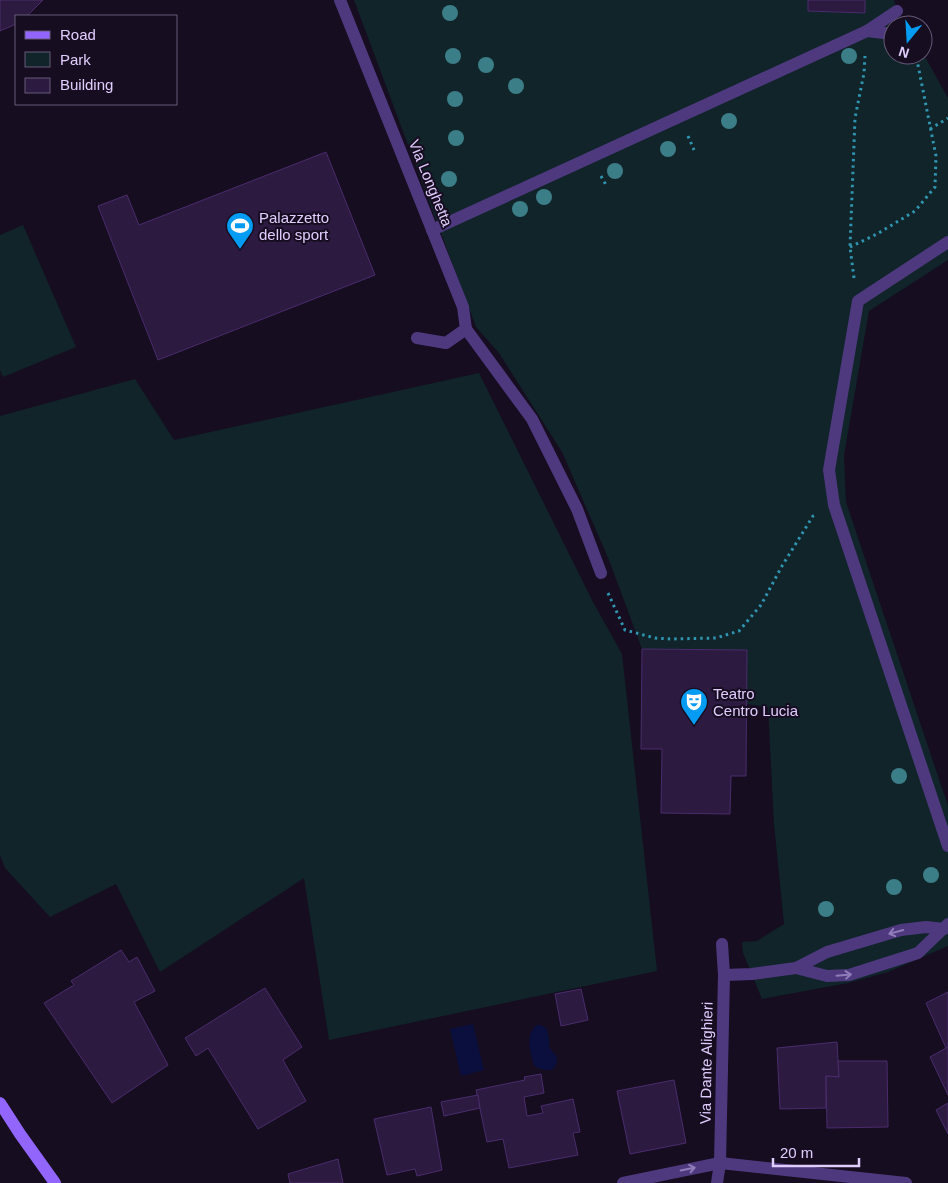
<svg xmlns="http://www.w3.org/2000/svg" width="948" height="1183" font-family="Arial,sans-serif">
	<style>
		.green { fill: #10242a }
		.water { fill: #0a0f3d }
		.building { fill: #2c1a41; stroke: #4a2c6c }
		.lines { fill: none; stroke-linecap: round; stroke-linejoin: round }
		.path { stroke: #3095b0; stroke-width: 3; stroke-dasharray: 2.5 4; stroke-linecap: butt }
		.lane { stroke: #4e397f; stroke-width: 12 }
		.street { stroke: #4e397f; stroke-width: 12 }
		.secondary { stroke: #9266fc; stroke-width: 12 }
		.tree { fill: #3c7e87 }
		.oneway { stroke: #907cb8 }
		.labels { text-anchor: middle; dominant-baseline: central; stroke-width: 4; stroke-linejoin: round; paint-order: stroke }
		.street-label { font-size: 15px; fill: #e0cdfe; stroke: #160d20 }
		.poi-label { font-size: 15px; fill: #e0cdfe; stroke: #160d20; text-anchor: start }
	</style>
	<rect width="100%" height="100%" fill="#160d20"/>
	<g class="green">
		<path d="M354,0H808V11L864,13L865,0H894L897,11L907,25H893V55H923V53L948,98V260L869,311L844,455L846,502L948,806V946L888,972L848,983L762,999L743,953L742,942L757,941L784,924L774,824L768,707L746,704L747,650L642,649L609,560L562,452L499,353L476,327Z"/>
		<path d="M23,225L76,347L3,377L0,370V235Z"/>
		<path d="M479,373L592,600L622,654L657,971L329,1040L304,878L160,972L116,884L50,917L5,868L0,855V416L135,379L174,440Z"/>
	</g>
	<g class="water">
		<path d="M473,1024L484,1070L461,1076L450,1029Z"/>
		<path d="M536,1025H541L547,1029L549,1039V1047L557,1057C557,1074 546,1072 534,1066C531,1051 524,1038 536,1025Z"/>
	</g>
	<g class="building">
		<path d="M0,0H43L27,16H16V24L0,31Z"/>
		<path d="M808,0H865V13L808,11Z"/>
		<path d="M326,152L375,275L158,360L98,206L127,195L139,225Z"/>
		<path d="M642,649L747,650L746,776H731L730,814L661,813L662,749H641Z"/>
		<path d="M121,950L129,962L137,957L155,991L134,1002L168,1065L112,1103L44,1003L74,985L71,981Z"/>
		<path d="M265,988L302,1047L283,1060L306,1101L258,1129L208,1048L196,1056L185,1038Z"/>
		<path d="M581,989L588,1020L561,1026L555,994Z"/>
		<path d="M948,992V1047L946,1048L926,1003Z"/>
		<path d="M837,1042L839,1077L826,1076V1108L780,1109L777,1048Z"/>
		<path d="M948,1047V1095L930,1057Z"/>
		<path d="M838,1061H887L888,1127L827,1128L826,1076L839,1077Z"/>
		<path d="M541,1074L544,1093L524,1097L527,1116L543,1113L541,1106L573,1099L580,1132L573,1133L578,1155L509,1168L503,1139L487,1142L476,1090L525,1080L524,1077Z"/>
		<path d="M674,1080L686,1143L630,1154L617,1091Z"/>
		<path d="M478,1095L480,1108L444,1116L441,1102Z"/>
		<path d="M948,1103V1134L936,1110Z"/>
		<path d="M431,1107L442,1170L417,1176L415,1169L387,1175L374,1119Z"/>
		<path d="M338,1159L343,1183H290L288,1174Z"/>
	</g>
	<g class="lines">
		<g class="path">
			<path d="M930,129L948,118"/>
			<path d="M688,136L694,150"/>
			<path d="M601,176L606,185"/>
			<path d="M850,247L877,234L915,211L935,187L936,156L916,55"/>
			<path d="M854,278L850,247L855,118L864,73L865,56"/>
			<path d="M608,593L625,630L655,638L671,639L716,638L739,631L761,605L782,566L813,516L815,515"/>
		</g>
		<g class="lane">
			<path d="M905,23L906,25"/>
			<path d="M867,31L893,34"/>
			<path d="M432,230L867,31L897,11"/>
			<path d="M948,242L858,301L829,470L834,505L948,846"/>
			<path d="M796,968L827,976L849,975L918,953L948,924"/>
			<path d="M724,975L752,974L796,968L827,952L901,930L926,927L944,929"/>
		</g>
		<g class="street">
			<path d="M340,0L463,307L466,329L446,343L417,338"/>
			<path d="M466,329L532,419L577,509L601,573"/>
			<path d="M623,1183L720,1163L906,1183"/>
			<path d="M717,1183L720,1163L724,975L722,944"/>
		</g>
		<path class="secondary" d="M0,1103L20,1134L55,1183"/>
	</g>
	<g class="tree">
		<circle cx="450" cy="13" r="8"/>
		<circle cx="453" cy="56" r="8"/>
		<circle cx="849" cy="56" r="8"/>
		<circle cx="486" cy="65" r="8"/>
		<circle cx="516" cy="86" r="8"/>
		<circle cx="455" cy="99" r="8"/>
		<circle cx="729" cy="121" r="8"/>
		<circle cx="456" cy="138" r="8"/>
		<circle cx="668" cy="149" r="8"/>
		<circle cx="615" cy="171" r="8"/>
		<circle cx="449" cy="179" r="8"/>
		<circle cx="544" cy="197" r="8"/>
		<circle cx="520" cy="209" r="8"/>
		<circle cx="899" cy="776" r="8"/>
		<circle cx="931" cy="875" r="8"/>
		<circle cx="894" cy="887" r="8"/>
		<circle cx="826" cy="909" r="8"/>
	</g>
	<defs><path id="oneway-shaft" d="M-6 0H5M1.5-3L5.5 0L1.5 3" fill="none" stroke-width="1.6" stroke-linecap="round" stroke-linejoin="round" transform="scale(1.25)"/></defs>
	<g class="oneway">
		<use href="#oneway-shaft" transform="translate(896 932) rotate(165)"/>
		<use href="#oneway-shaft" transform="translate(844 975) rotate(-5)"/>
		<use href="#oneway-shaft" transform="translate(688 1169) rotate(-12)"/>
	</g>
	<defs>
		<symbol id="stadium-pin" viewBox="-11 -11 22 30"><path d="M0 17L-7.5 6A9.5 9.5 0 1 1 7.5 6Z" fill="#049cf3" stroke="#160d20"/><path d="M0-5a6.5 5 0 1 0 0 10a6.5 5 0 1 0 0-10ZM-3.5-1.8h7v3.6h-7Z" fill="#fff"/></symbol>
		<symbol id="theatre-pin" viewBox="-11 -11 22 30"><path d="M0 17L-7.5 6A9.5 9.5 0 1 1 7.5 6Z" fill="#049cf3" stroke="#160d20"/><path d="M-5-5.5Q0-4 5-5.5V0Q5 5 0 6Q-5 5-5 0ZM-3.3-2.5H-1v1.5H-3.3ZM1-2.5H3.3v1.5H1ZM-2.8 1Q0 5.5 2.8 1Z" fill="#fff"/></symbol>
	</defs>
	<g fill-rule="evenodd">
		<use href="#stadium-pin" x="224" y="210" width="32" height="43"/>
		<use href="#theatre-pin" x="678" y="686" width="32" height="43"/>
	</g>
	<g class="labels">
		<g class="street-label">
			<text transform="translate(431 183) rotate(68)">Via Longhetta</text>
			<text transform="translate(706 1063) rotate(-89)">Via Dante Alighieri</text>
		</g>
		<g class="poi-label">
			<text x="259" y="217">Palazzetto<tspan x="259" dy="17">dello sport</tspan></text>
			<text x="713" y="693">Teatro<tspan x="713" dy="17">Centro Lucia</tspan></text>
		</g>
	</g>
	<rect x="15" y="15" width="162" height="90" fill="#160d20" stroke="#675a79"/>
	<rect x="25" y="31" width="25" height="8" fill="#9266fc" stroke="#675a79"/>
	<text x="60" y="40" font-size="15" fill="#e0cdfe">Road</text>
	<rect x="25" y="52" width="25" height="15" fill="#10242a" stroke="#675a79"/>
	<text x="60" y="65" font-size="15" fill="#e0cdfe">Park</text>
	<rect x="25" y="78" width="25" height="15" fill="#2c1a41" stroke="#675a79"/>
	<text x="60" y="90" font-size="15" fill="#e0cdfe">Building</text>
	<g transform="translate(908 40) rotate(198)"><circle r="24" fill="#160d20" stroke="#675a79"/>
	<path d="M0-4L9 19L0 12L-9 19Z" fill="#049cf3"/>
	<text y="-8" font-size="14" font-weight="bold" text-anchor="middle" fill="#e0cdfe">N</text>
	</g>
	<path d="M773 1158v8h86v-8" fill="none" stroke="#e0cdfe" stroke-width="2.5"/>
	<text x="780" y="1158" font-size="15" fill="#e0cdfe" stroke="#160d20" stroke-width="4" paint-order="stroke">20 m</text>
</svg>
